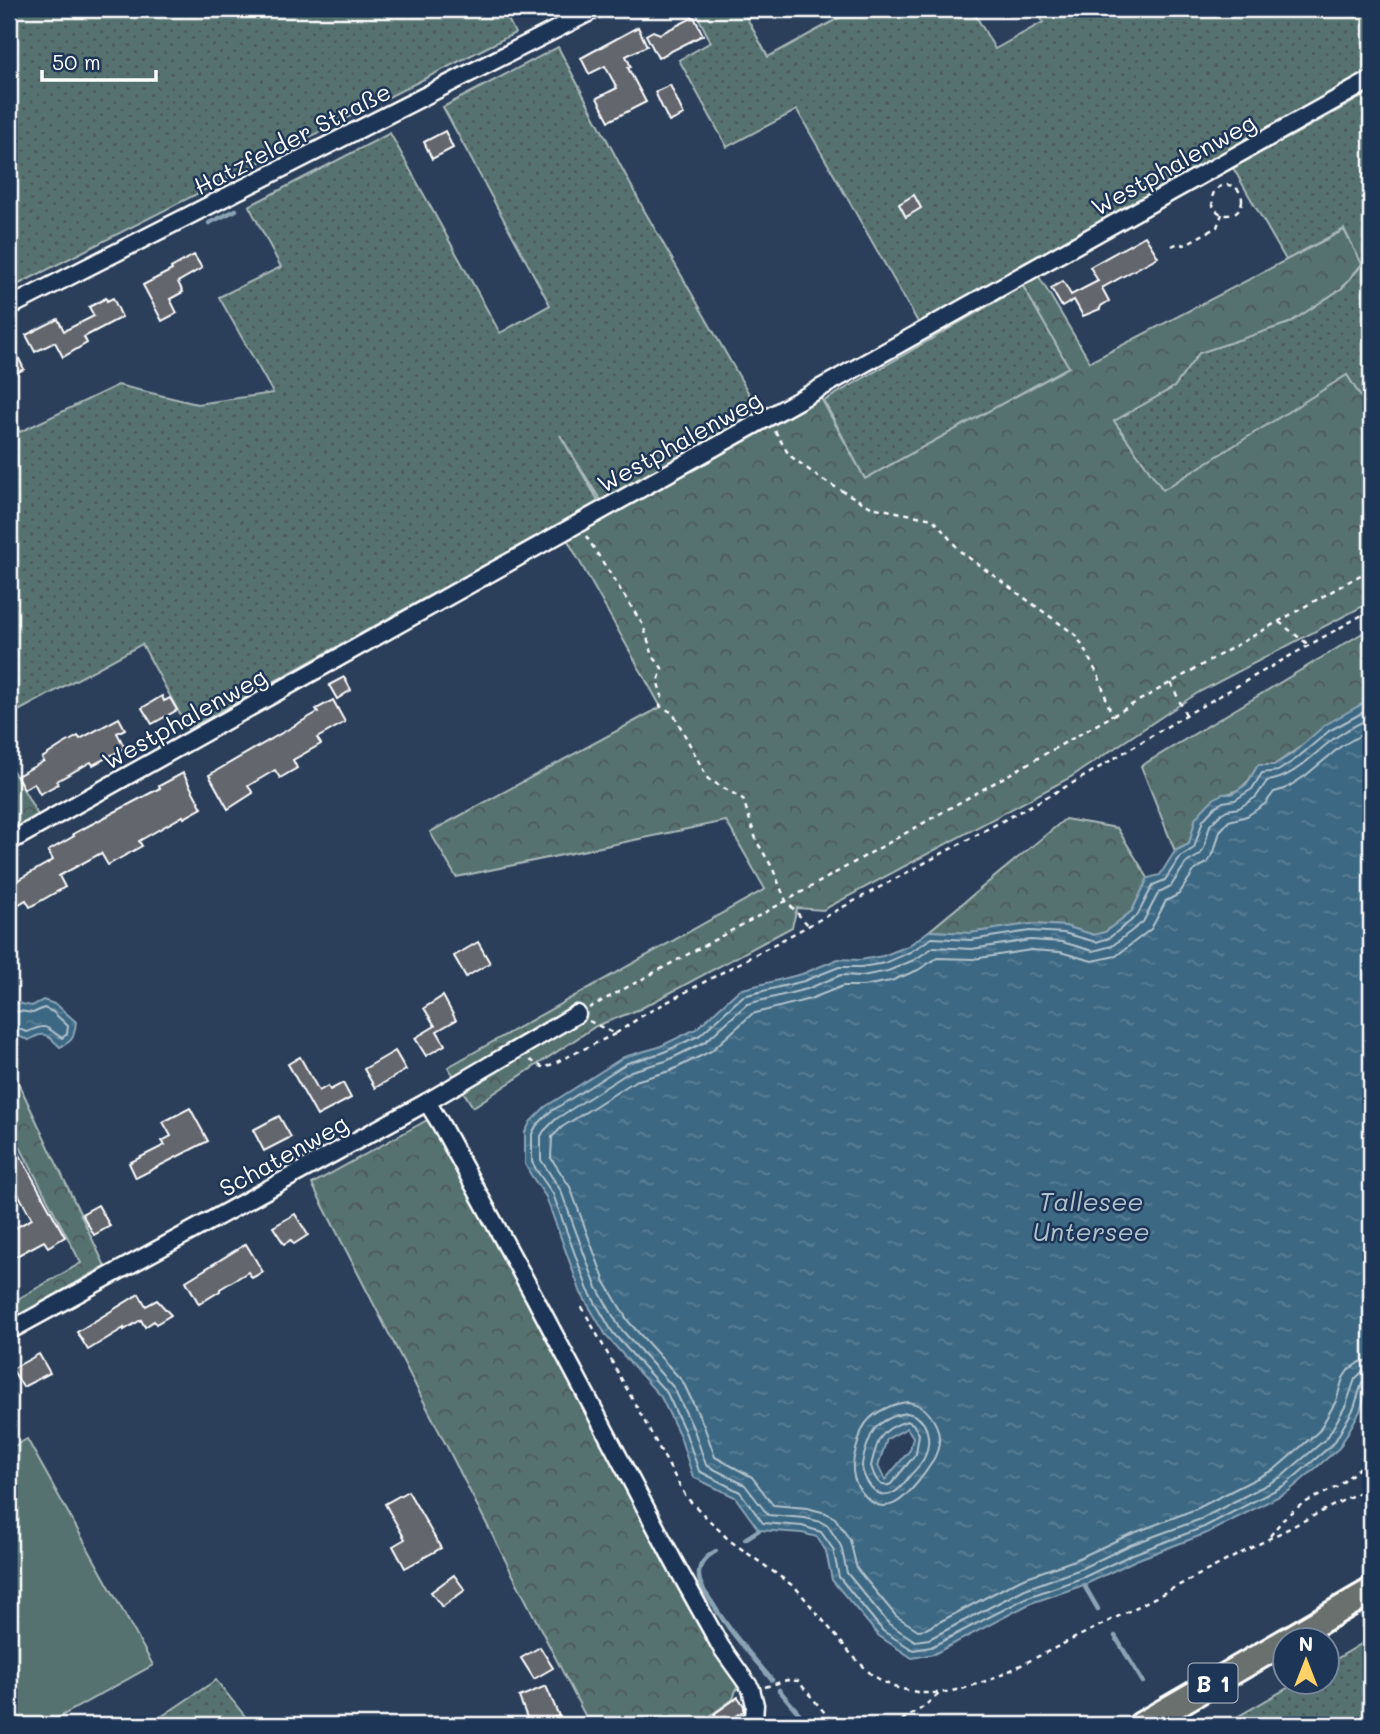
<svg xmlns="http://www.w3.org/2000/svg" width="1380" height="1734" font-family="Mali,sans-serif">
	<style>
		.grass { fill: url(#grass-dots); stroke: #aab8b8; stroke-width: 2 }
		.forest { fill: url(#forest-crowns); stroke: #aab8b8; stroke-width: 2 }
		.park { fill: #547271; stroke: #aab8b8; stroke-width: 2 }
		.water { fill: url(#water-ripples); stroke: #8ba4b5; stroke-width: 2; fill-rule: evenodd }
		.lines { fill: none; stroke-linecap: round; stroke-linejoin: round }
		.shore { stroke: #b1c3cd; stroke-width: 2 }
		.stream { stroke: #8ba4b5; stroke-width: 4.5 }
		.building { fill: #63666d; stroke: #fff; stroke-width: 2 }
		.minor-casing { stroke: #fff; stroke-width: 21 }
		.highway-casing { stroke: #fff; stroke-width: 30 }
		.path { stroke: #fff; stroke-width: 2.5; stroke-dasharray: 5 5; stroke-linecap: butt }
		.minor { stroke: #1d3557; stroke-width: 16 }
		.highway { stroke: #6a706d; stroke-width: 24 }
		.labels { text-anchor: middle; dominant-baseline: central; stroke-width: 5; stroke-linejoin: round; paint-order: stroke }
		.shield { fill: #1d3557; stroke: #bbc2cd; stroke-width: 2 }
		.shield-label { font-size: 23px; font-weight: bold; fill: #fff }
		.street-label { font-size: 24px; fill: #fff; stroke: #1d3557 }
		.water-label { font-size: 26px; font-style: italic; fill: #b1c3cd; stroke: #1d3557 }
	</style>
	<defs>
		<pattern id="grass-dots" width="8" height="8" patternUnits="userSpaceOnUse" patternTransform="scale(1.75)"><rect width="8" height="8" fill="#547271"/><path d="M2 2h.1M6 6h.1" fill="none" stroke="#4f5959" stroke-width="1.8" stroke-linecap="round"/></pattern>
		<pattern id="forest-crowns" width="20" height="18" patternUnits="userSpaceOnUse" patternTransform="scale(1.75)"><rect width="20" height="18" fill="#547271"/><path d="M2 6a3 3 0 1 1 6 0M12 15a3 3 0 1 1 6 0" fill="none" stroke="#4f5959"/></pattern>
		<pattern id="water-ripples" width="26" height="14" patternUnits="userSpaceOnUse" patternTransform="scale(1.75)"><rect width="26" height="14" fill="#3d6883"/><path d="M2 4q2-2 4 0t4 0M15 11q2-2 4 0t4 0" fill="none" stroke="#5a7f96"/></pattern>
	</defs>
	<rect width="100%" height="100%" fill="#2b3f5b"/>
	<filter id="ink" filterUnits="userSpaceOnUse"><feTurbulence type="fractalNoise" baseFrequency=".0143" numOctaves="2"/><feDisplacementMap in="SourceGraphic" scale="14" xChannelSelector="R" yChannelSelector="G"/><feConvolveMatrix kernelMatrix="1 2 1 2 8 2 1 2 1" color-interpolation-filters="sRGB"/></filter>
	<g filter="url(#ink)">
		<g class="grass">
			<path d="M19,9H503L515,33L9,289V14Z"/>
			<path d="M694,9H742L768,57L855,9H972L995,49L1043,22L1036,9H1371V72L919,324L797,110L727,147L679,60L711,42Z"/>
			<path d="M558,47L644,210L760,413L601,501L560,435L599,502L188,729L142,644L9,716V426L14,423L20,432L118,385L197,404L273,393L219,297L281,267L249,206L390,133L500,333L550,305L443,107Z"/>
			<path d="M1371,92V413L1347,376L1163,490L1114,421L1174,387L1199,353L1289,323L1342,288L1362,265L1344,229L1286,260L1232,166L1292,136Z"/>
			<path d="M1023,286L1069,367L865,479L824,401Z"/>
			<path d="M1371,1638V1725H1223L1298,1682H1328V1664Z"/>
			<path d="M216,1680L252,1725H149Z"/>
		</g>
		<g class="forest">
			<path d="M1344,230L1362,264L1342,288L1289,323L1199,353L1174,387L1114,421L1163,490L1347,375L1371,413V602L1199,692L1071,777L823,910L797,908L792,927L640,1009L596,1026L473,1107L448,1067L765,889L726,821L456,877L430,832L661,707L567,539L821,398L865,479L1069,367L1019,279L1035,270L1090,362Z"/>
			<path d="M1371,628V700L1364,703L1274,765H1258C1249,781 1241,794 1222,794L1196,817L1189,844L1175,851L1141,766Z"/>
			<path d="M9,764L39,817L9,833Z"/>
			<path d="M1065,819L1117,828L1148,878L1132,911L1105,932L1094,935L1065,926L1030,924L970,933L929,931Z"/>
			<path d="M9,1063L105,1266L9,1321V1304L81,1263L9,1126Z"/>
			<path d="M429,1119L738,1684L733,1699L711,1715L714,1721L707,1725H590L312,1184Z"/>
		</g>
		<path class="park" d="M27,1439L153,1665L45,1725H9V1449Z"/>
		<g class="water">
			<path d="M1371,700V1383L1369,1384L1360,1411L1339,1448L1289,1491L1207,1533L1136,1560L1084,1585L1031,1603L934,1654L912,1658L879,1636L832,1580L826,1551L817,1537L802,1533L759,1530L735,1497L693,1477L680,1436L661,1397L607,1337L581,1293L546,1197L531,1175L525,1164V1132L531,1121L545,1107L624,1057L659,1047L696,1029L739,990L802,974L838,959L860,960L883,956L908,946L929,931L970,933L1030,924L1065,926L1094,935L1105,932L1132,911L1148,878L1160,875L1175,851L1189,844L1196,817L1212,800L1222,794H1232L1247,784L1258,765H1274L1292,754L1325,725L1364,703ZM907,1428L913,1437L910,1450L885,1480L878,1466L887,1439Z"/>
			<path d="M43,1000L57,1005L76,1022C74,1036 74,1041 60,1047C47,1035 45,1030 29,1040C7,1034 9,1030 9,1009L17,1003L32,1006Z"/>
		</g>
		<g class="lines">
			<g class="shore">
				<path d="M1371,708L1329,731L1296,759L1278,771L1262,773L1252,789L1235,800L1223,802L1216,806L1203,820L1194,848L1180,857L1165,880L1153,885L1137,916L1109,938L1096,942L1064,933L1030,931L971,940L932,938L910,952L885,963L861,967H839L804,981L743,996L700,1035L662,1053L627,1063L550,1112L536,1126L532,1134V1162L537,1171L553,1194L588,1290L613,1333L667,1393L686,1434L699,1471L740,1492L763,1523L802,1526L821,1532L833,1549L839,1577L883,1631L913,1650L931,1647L1028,1597L1082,1578L1133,1554L1204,1527L1285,1485L1334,1443L1354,1408L1362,1383L1366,1380L1371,1379"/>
				<path d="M1371,717C1358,724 1344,731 1332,740C1312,755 1294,778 1267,781L1256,797L1239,808L1227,810L1222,813L1210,825L1204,848L1200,855L1186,863L1171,886L1159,892L1143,922L1112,946L1093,951L1062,942L1030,940L972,949L934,947L914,960L888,971L862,976L841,975L807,989L747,1004L705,1042L666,1061L631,1071L556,1119L544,1131L541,1136V1160L561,1191L596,1286L620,1328L674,1388L694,1430L706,1465L745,1485L768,1515L805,1518L821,1522L828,1526L841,1546L847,1573L889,1624L915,1641L929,1639L1025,1589L1078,1570L1130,1545L1201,1519L1281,1477L1327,1438L1346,1405L1355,1379L1362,1372L1371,1371"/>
				<path d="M1371,729L1340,747L1305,776L1285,789L1274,792L1265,804L1247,816L1229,821L1220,831L1214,852L1208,862L1194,871L1179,894L1166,901L1151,929L1116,956L1092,961L1060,952L1031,950L973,959L937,958L918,970L891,981L863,986H843L810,999L752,1014L711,1051L670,1071L635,1081L562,1127L552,1137L551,1158L570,1187L605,1282L628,1321L683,1382L704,1426L715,1457L752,1477L773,1505L807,1508L826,1513L835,1518L850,1540L857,1569L896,1616L918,1630L926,1629L1021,1579L1075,1560L1126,1536L1196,1509L1275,1469L1319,1431L1336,1401L1343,1378L1349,1369L1360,1362L1371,1360"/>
				<path d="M9,1014L19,1011L33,1013L44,1008L53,1012L68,1026L67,1034L62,1038C45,1027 48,1023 27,1032C20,1031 16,1025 9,1025"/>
				<path d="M908,1402C918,1404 924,1407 930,1415C949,1440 935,1461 918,1482C905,1498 886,1518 866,1497C849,1480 851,1463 858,1443C860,1436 861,1429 866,1423C874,1412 894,1403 908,1402Z"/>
				<path d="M907,1413C928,1417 932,1439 925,1456C922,1464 914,1471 908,1478C904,1483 900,1490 893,1493C888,1496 882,1496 878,1493C870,1489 862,1474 862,1466C862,1458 870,1436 874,1430C880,1421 897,1414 907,1413Z"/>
				<path d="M907,1421L913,1424L919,1434L916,1454L891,1484C879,1490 874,1476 871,1466C877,1440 880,1429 907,1421Z"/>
			</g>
			<g class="stream">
				<path d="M209,223L236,210"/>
				<path d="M745,1539L759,1530"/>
				<path d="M716,1551C707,1556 698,1564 699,1576C699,1585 706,1594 711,1601C729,1631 750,1654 772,1680"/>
				<path d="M1084,1585L1098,1609"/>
				<path d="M1115,1636L1143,1682"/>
				<path d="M779,1690L809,1725"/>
			</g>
		</g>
		<g class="building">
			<path d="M694,17L703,35L658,58L646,35L653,31L660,34Z"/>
			<path d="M638,27L647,46L626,56L631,67L628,68L646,102L609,121L597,98L617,88L605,66L589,74L581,58Z"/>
			<path d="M670,85L684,115L669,122L655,92Z"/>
			<path d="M445,131L453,148L432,159L424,142Z"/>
			<path d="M914,195L921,208L906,217L899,204Z"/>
			<path d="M1145,236L1158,257L1102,288L1109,301L1101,306L1100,309L1083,316L1074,300L1062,307L1051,288L1063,281L1071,295L1098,281L1090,267Z"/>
			<path d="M194,255L202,268L178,282L183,292L170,299L177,313L162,321L143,285L172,270L171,268Z"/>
			<path d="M106,298L107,301L113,298L122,317L84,337L87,343L63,357L55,342L35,352L26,335L58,319L64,331L94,316L89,307Z"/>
			<path d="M9,338L24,369L9,377Z"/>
			<path d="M344,677L351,690L337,699L329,685Z"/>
			<path d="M162,696L164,701L170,698L177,710L152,724L142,708Z"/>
			<path d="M333,700L345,722L317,738L321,744L293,760L297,768L280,778L275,770L248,786L253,793L228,809L209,775L318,712L316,709Z"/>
			<path d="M119,718L125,729L117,733L125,748L93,765L91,762L57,781L58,784L40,794L34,783L24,789L17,776L44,761L42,758L62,745L78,736L80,739Z"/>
			<path d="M183,773L202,808L184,818L183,816L139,841L142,846L108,865L101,853L59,876L65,887L30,907L26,900L9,910V885L53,860L48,851L74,836L73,834L160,788L159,786Z"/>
			<path d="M478,942L490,963L466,977L454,956Z"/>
			<path d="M443,996L456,1020L437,1031L445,1045L426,1056L415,1038L435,1026L424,1008Z"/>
			<path d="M395,1051L406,1070L375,1088L364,1069Z"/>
			<path d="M300,1057L319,1091L328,1086L330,1090L343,1083L351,1098L317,1116L288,1064Z"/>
			<path d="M190,1108L208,1141L136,1178L129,1163L165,1145L162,1141L171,1136L163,1122Z"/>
			<path d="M279,1116L291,1137L264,1151L253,1130Z"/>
			<path d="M9,1135L65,1237L48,1247L44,1241L9,1260V1231L32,1219L9,1177Z"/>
			<path d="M98,1205L110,1226L94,1235L82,1214Z"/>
			<path d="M295,1214L308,1235L294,1244L291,1240L284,1244L273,1227Z"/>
			<path d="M246,1244L263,1272L252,1278L248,1272L220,1289V1291L199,1304L186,1281Z"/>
			<path d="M139,1294L146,1306L157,1300L171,1315L156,1324L154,1321L145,1327L141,1320L124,1330V1328L88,1350L77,1332Z"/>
			<path d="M39,1354L50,1373L23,1387L12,1369Z"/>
			<path d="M408,1491L441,1548L405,1568L393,1546L405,1539L385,1504Z"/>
			<path d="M454,1575L465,1590L442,1607L431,1592Z"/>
			<path d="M540,1647L553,1668L534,1679L521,1658Z"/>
			<path d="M546,1686L559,1716L537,1725H530L519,1697Z"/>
			<path d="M738,1697L744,1706V1711L721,1725L714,1714Z"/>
		</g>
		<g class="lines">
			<defs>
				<g id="minor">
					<path d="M9,307L596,9"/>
					<path d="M9,842L1371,80"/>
					<path d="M427,1102L440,1123L535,1298L674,1562L721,1647L751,1689L755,1705L754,1718L744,1725"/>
					<path d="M9,1331L427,1102L577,1014"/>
				</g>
				<g id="highway">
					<path d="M1288,1640L1371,1591"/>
					<path d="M1141,1725L1286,1641"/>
				</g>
			</defs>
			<use href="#minor" class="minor-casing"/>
			<use href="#highway" class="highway-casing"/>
			<g class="path">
				<circle cx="1227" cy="200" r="15"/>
				<path d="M1172,246L1178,243L1184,245L1217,227L1222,214"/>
				<path d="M775,431L789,455L821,479L871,507L933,519L961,552L1077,636L1099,677L1112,716"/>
				<path d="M586,536L643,625L653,656L662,668L658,683L662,696L660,706L673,713L708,779L743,799L757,842L772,867L786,901L809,926"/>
				<path d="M1279,622L1309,645"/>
				<path d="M1171,683L1186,715"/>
				<path d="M589,1008L786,901L1371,569"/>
				<path d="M589,1021L615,1034L645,1014L1080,779L1186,715L1371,610"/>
				<path d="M530,1060L544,1068L615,1034"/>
				<path d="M582,1307L686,1497L729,1540L796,1588L851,1654L872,1675L893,1687L921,1693H940L962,1689L995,1678L1129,1611L1371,1486"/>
				<path d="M1270,1536L1284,1518L1302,1504L1337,1487L1371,1458"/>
				<path d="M765,1687L787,1680L798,1681L830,1719L838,1725"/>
				<path d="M893,1725L918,1711L939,1694"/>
			</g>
			<use href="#minor" class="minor"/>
			<use href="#highway" class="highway"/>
		</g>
	</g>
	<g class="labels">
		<rect class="shield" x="1188.5" y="1663.5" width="49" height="39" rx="5"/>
		<g class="shield-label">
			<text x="1213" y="1683">B 1</text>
		</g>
		<g class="street-label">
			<text transform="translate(292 138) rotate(-27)">Hatzfelder Straße</text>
			<text transform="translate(1173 164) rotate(-29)">Westphalenweg</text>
			<text transform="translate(679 441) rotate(-29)">Westphalenweg</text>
			<text transform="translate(184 718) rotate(-29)">Westphalenweg</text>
			<text transform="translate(283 1155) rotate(-29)">Schatenweg</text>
		</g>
		<g class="water-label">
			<text x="1091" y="1201">Tallesee<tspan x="1091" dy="30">Untersee</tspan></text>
		</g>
	</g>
	<rect width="1380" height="1734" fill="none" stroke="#1d3557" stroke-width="35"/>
	<rect x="18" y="18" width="1345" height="1699" fill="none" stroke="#fff" stroke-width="2.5" filter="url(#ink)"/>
	<g transform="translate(1306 1661)"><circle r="33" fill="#1d3557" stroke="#77869a" stroke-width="2"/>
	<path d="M0-5L12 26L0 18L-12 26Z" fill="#ffd166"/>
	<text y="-10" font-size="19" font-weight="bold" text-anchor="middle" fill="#ffffff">N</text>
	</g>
	<path d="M42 70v10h114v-10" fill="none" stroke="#ffffff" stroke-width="3.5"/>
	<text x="52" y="70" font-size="21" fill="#ffffff" stroke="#1d3557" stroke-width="5" paint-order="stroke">50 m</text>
</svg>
